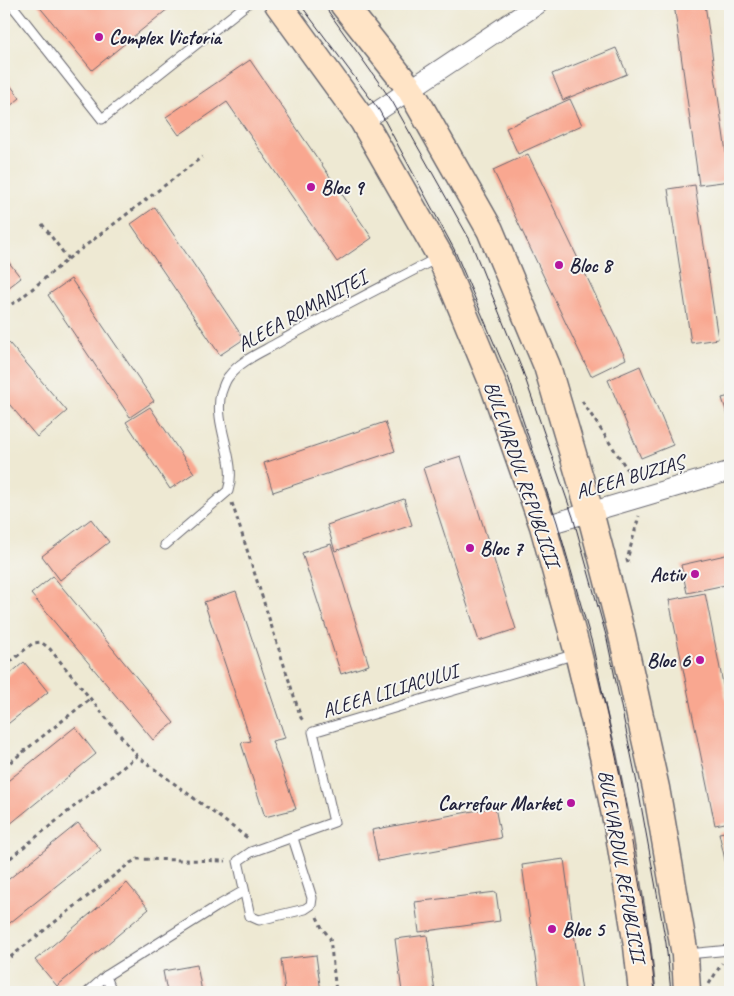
<svg xmlns="http://www.w3.org/2000/svg" width="734" height="996" font-family="Caveat,sans-serif">
	<style>
		.building { fill: #f9a790 }
		.lines { fill: none; stroke-linecap: round; stroke-linejoin: round }
		.service-casing { stroke: #696870; stroke-width: 11 }
		.minor-casing { stroke: #696870; stroke-width: 21 }
		.secondary-casing { stroke: #696870; stroke-width: 29 }
		.path { stroke: #696870; stroke-width: 3; stroke-dasharray: 4 4; stroke-linecap: butt }
		.service { stroke: #fff; stroke-width: 9 }
		.minor { stroke: #fff; stroke-width: 19 }
		.secondary { stroke: #ffe4c6; stroke-width: 26 }
		.tram { stroke: #22223b; stroke-width: 1 }
		.poi-dot { fill: #b5179e; stroke: #f6f6f2; stroke-width: 2 }
		.labels { text-anchor: middle; dominant-baseline: central; stroke-width: 4; stroke-linejoin: round; paint-order: stroke }
		.poi-label { font-size: 20px; font-weight: bold; fill: #22223b; stroke: #f6f6f2; text-anchor: start }
		.street-label { font-size: 20px; fill: #22223b; stroke: #f6f6f2 }
	</style>
	<rect width="100%" height="100%" fill="#f6f6f2"/>
	<filter id="ink" filterUnits="userSpaceOnUse"><feTurbulence type="fractalNoise" baseFrequency=".02" numOctaves="2"/><feDisplacementMap in="SourceGraphic" scale="10" xChannelSelector="R" yChannelSelector="G"/><feConvolveMatrix kernelMatrix="1 2 1 2 8 2 1 2 1" color-interpolation-filters="sRGB"/></filter>
	<filter id="wash" filterUnits="userSpaceOnUse"><feTurbulence type="fractalNoise" baseFrequency=".0096" numOctaves="4" result="noise"/><feDisplacementMap in="SourceGraphic" scale="20" xChannelSelector="R" yChannelSelector="G"/><feGaussianBlur stdDeviation="1.12" result="paint"/><feColorMatrix in="noise" values="0 0 0 0 0 0 0 0 0 0 0 0 0 0 0 0 0 1.4 0 .05"/><feComposite in="paint" operator="in"/></filter>
	<g filter="url(#wash)">
		<rect width="100%" height="100%" fill="#eee9d3"/>
		<g id="blocks">
			<g class="building">
				<path d="M37,4H174L92,70Z"/>
				<path d="M674,4H705L730,181L699,185Z"/>
				<path d="M616,48L627,74L563,100L552,74Z"/>
				<path d="M250,60L372,238L337,262L227,102L179,135L166,117Z"/>
				<path d="M4,77L20,98L4,111Z"/>
				<path d="M570,99L582,125L518,154L506,128Z"/>
				<path d="M528,154L626,359L591,376L493,170Z"/>
				<path d="M695,185L718,339L691,343L668,189Z"/>
				<path d="M155,207L244,339L220,355L131,224Z"/>
				<path d="M4,256L21,278L4,291Z"/>
				<path d="M71,279L154,401L130,417L48,295Z"/>
				<path d="M4,337L67,411L37,437L4,398Z"/>
				<path d="M640,366L673,445L641,458L608,380Z"/>
				<path d="M730,396V423L722,398Z"/>
				<path d="M150,407L194,473L170,489L126,422Z"/>
				<path d="M385,422L395,451L273,492L264,463Z"/>
				<path d="M461,456L516,629L479,641L423,468Z"/>
				<path d="M404,499L412,525L335,551L327,525Z"/>
				<path d="M91,519L109,542L60,580L42,556Z"/>
				<path d="M331,544L369,665L341,674L302,553Z"/>
				<path d="M730,554V584L687,593L681,565Z"/>
				<path d="M53,576L174,723L153,740L31,594Z"/>
				<path d="M236,591L285,738L272,741L296,809L265,817L241,743L251,741L204,602Z"/>
				<path d="M705,593L730,719V822L715,825L669,600Z"/>
				<path d="M24,662L48,692L4,727V679Z"/>
				<path d="M75,727L96,754L4,829V784Z"/>
				<path d="M495,807L501,838L378,861L372,830Z"/>
				<path d="M78,823L101,850L6,926L4,923V883Z"/>
				<path d="M730,831V878H729L719,833Z"/>
				<path d="M564,859L582,992H540L522,865Z"/>
				<path d="M127,883L149,909L57,986L35,960Z"/>
				<path d="M496,892L500,921L419,932L415,902Z"/>
				<path d="M427,935L435,992H402L395,939Z"/>
				<path d="M316,955L321,992H285L281,959Z"/>
				<path d="M197,965L202,992H167L163,971Z"/>
			</g>
		</g>
	</g>
	<g filter="url(#ink)">
		<use href="#blocks" fill-opacity="0" stroke="#696870" stroke-width="1"/>
		<g class="lines">
			<defs>
				<g id="service">
					<path d="M11,4L102,119L247,4"/>
					<path d="M165,545L228,491C238,460 213,426 221,393C223,388 225,380 229,376C241,360 262,352 279,342C331,312 384,286 437,258"/>
					<path d="M293,838L312,898L311,905L305,909L259,920L250,916L238,861L251,852L334,822L313,732L576,654"/>
					<path d="M688,954L730,950"/>
					<path d="M106,976L216,907L244,891"/>
					<path d="M88,992L106,976L112,992"/>
				</g>
				<g id="minor">
					<path d="M363,121L538,4"/>
					<path d="M543,526L730,471"/>
				</g>
				<g id="secondary">
					<path d="M278,4L363,121L440,256L493,384L543,526L578,653L603,756L619,835L637,946L642,992"/>
					<path d="M343,4L410,89L490,230L547,366L590,512L622,635L656,788L685,955L687,992"/>
				</g>
			</defs>
			<use href="#service" class="service-casing"/>
			<use href="#minor" class="minor-casing"/>
			<use href="#secondary" class="secondary-casing"/>
			<g class="path">
				<path d="M42,224L68,259"/>
				<path d="M4,305H10L20,299L68,259L202,157"/>
				<path d="M582,401L635,481"/>
				<path d="M232,503L301,718L305,722"/>
				<path d="M628,563L627,560L639,516"/>
				<path d="M4,667L33,643L41,642L50,649L137,756L249,839"/>
				<path d="M4,767L91,698"/>
				<path d="M4,863L137,756"/>
				<path d="M317,917L322,928L330,938L336,992"/>
				<path d="M4,962L130,863L138,859L226,861"/>
				<path d="M709,984L722,963"/>
			</g>
			<use href="#service" class="service"/>
			<use href="#minor" class="minor"/>
			<use href="#secondary" class="secondary"/>
			<g class="tram">
				<path d="M300,4L379,110L454,249L508,376L557,522L592,643L622,785L650,945L655,992"/>
				<path d="M323,4L392,101L470,240L523,372L573,517L607,639L637,783L666,943L671,992"/>
			</g>
		</g>
	</g>
	<g class="poi-dot">
		<circle cx="99" cy="37" r="5"/>
		<circle cx="311" cy="187" r="5"/>
		<circle cx="559" cy="265" r="5"/>
		<circle cx="470" cy="548" r="5"/>
		<circle cx="695" cy="574" r="5"/>
		<circle cx="700" cy="660" r="5"/>
		<circle cx="571" cy="803" r="5"/>
		<circle cx="552" cy="929" r="5"/>
	</g>
	<g class="labels">
		<g class="poi-label">
			<text x="109" y="37">Complex Victoria</text>
			<text x="321" y="187">Bloc 9</text>
			<text x="569" y="265">Bloc 8</text>
			<text x="480" y="548">Bloc 7</text>
			<text x="685" y="574" text-anchor="end">Activ</text>
			<text x="690" y="660" text-anchor="end">Bloc 6</text>
			<text x="561" y="803" text-anchor="end">Carrefour Market</text>
			<text x="562" y="929">Bloc 5</text>
		</g>
		<g class="street-label">
			<text transform="translate(302 311) rotate(-29)">ALEEA ROMANIȚEI</text>
			<text transform="translate(522 474) rotate(71)">BULEVARDUL REPUBLICII</text>
			<text transform="translate(630 477) rotate(-16)">ALEEA BUZIAȘ</text>
			<text transform="translate(390 691) rotate(-17)">ALEEA LILIACULUI</text>
			<text transform="translate(622 866) rotate(80)">BULEVARDUL REPUBLICII</text>
		</g>
	</g>
	<rect width="734" height="996" fill="none" stroke="#f6f6f2" stroke-width="20"/>
</svg>
